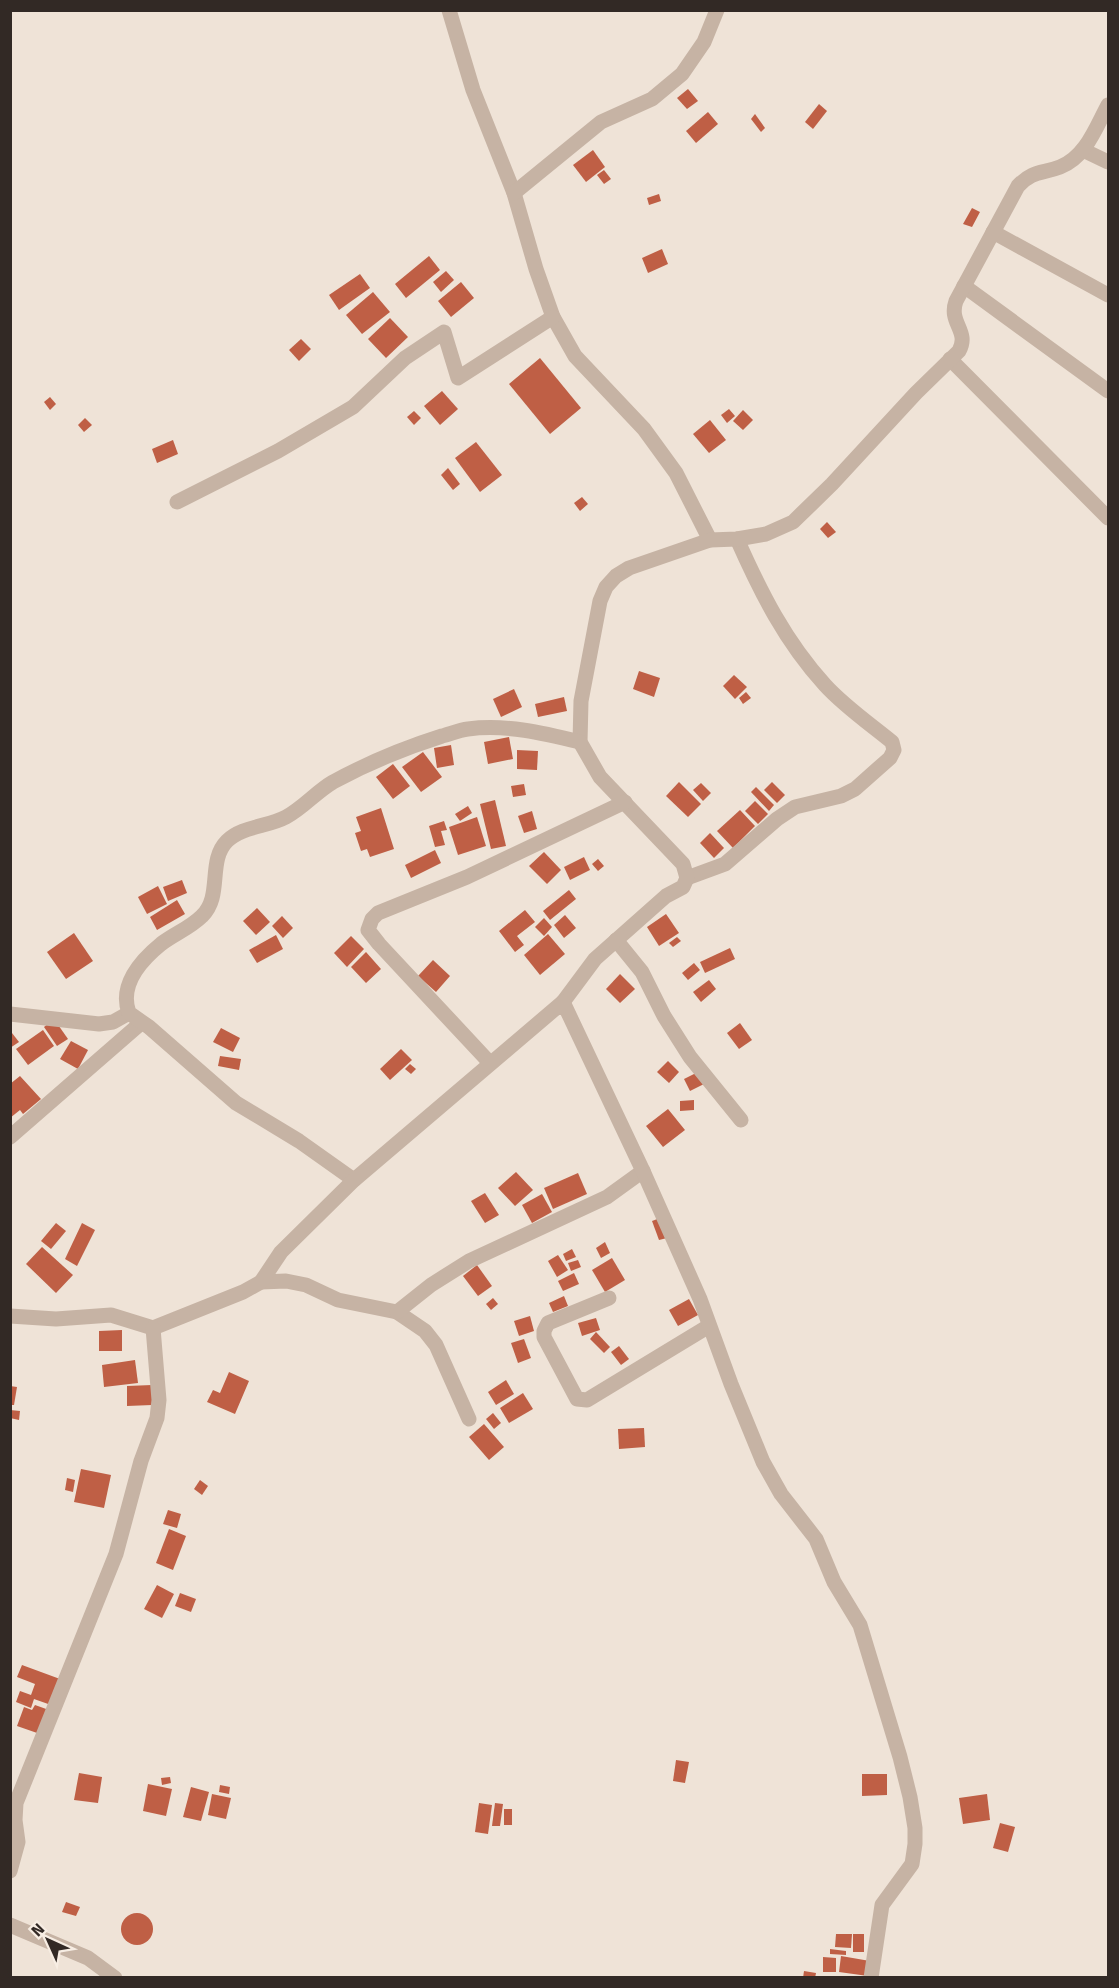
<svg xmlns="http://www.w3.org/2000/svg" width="1119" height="1988" font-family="'Fira Sans',sans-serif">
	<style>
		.building { fill: #bf5f45 }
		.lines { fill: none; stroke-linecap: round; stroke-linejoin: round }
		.minor { stroke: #c6b3a4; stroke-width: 15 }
	</style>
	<rect width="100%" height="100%" fill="#efe3d7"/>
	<g class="building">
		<path d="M688,89L698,101L687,109L677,98Z"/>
		<path d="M819,104L827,111L813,129L805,122Z"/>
		<path d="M708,112L718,124L696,143L686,131Z"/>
		<path d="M755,114L765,128L761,132L751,119Z"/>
		<path d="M593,150L605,167L586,182L573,165Z"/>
		<path d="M604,170L611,179L604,184L597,175Z"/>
		<path d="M659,194L661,201L649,205L647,198Z"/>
		<path d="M972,208L980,212L972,227L963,224Z"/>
		<path d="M662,249L668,264L648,273L642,258Z"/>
		<path d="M429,256L440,270L406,298L395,284Z"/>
		<path d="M446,271L454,280L441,292L433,282Z"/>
		<path d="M360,274L370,288L339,310L329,295Z"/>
		<path d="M461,282L474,298L451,317L438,301Z"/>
		<path d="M373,292L390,312L362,334L346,315Z"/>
		<path d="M390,318L408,337L386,358L368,339Z"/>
		<path d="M301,339L311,349L299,361L289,350Z"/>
		<path d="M540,358L581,408L550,434L509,384Z"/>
		<path d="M442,391L458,409L440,425L424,406Z"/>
		<path d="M50,397L56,404L50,410L44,402Z"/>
		<path d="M729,409L735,416L727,423L721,415Z"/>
		<path d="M743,410L753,420L743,430L733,421Z"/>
		<path d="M414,411L421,418L414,425L407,417Z"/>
		<path d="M85,418L92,425L84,432L78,425Z"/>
		<path d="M710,420L726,440L709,453L693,434Z"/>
		<path d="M173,440L178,454L157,463L152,449Z"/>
		<path d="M476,442L502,475L480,492L455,458Z"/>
		<path d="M448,468L460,484L453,490L441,475Z"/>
		<path d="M582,497L588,504L580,511L574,503Z"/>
		<path d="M827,522L836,532L828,538L820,529Z"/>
		<path d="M639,671L660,678L654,697L633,689Z"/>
		<path d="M734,675L747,687L735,699L723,686Z"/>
		<path d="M514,689L522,707L501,717L493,699Z"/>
		<path d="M746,692L751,698L743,704L739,698Z"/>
		<path d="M564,697L567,711L538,717L535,704Z"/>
		<path d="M509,737L513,759L488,764L484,742Z"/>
		<path d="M451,745L454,765L437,768L434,748Z"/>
		<path d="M517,750L538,751L537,770L517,769Z"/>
		<path d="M423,752L442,777L421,792L402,767Z"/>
		<path d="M393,764L410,786L393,799L376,777Z"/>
		<path d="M679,782L701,804L688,817L666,796Z"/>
		<path d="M772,782L785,795L777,803L764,790Z"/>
		<path d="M701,783L711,793L703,801L693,790Z"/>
		<path d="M524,784L526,795L513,797L511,786Z"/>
		<path d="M756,787L774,805L769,811L751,792Z"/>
		<path d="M495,800L506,846L491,849L480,804Z"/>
		<path d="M755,801L768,814L758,824L745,811Z"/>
		<path d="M468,806L472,813L460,821L455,814Z"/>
		<path d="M381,808L394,849L370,857L367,849L361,851L355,833L361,831L356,817Z"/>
		<path d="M740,810L755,826L733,848L717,831Z"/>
		<path d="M532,811L537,829L524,833L518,816Z"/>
		<path d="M477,817L486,846L458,855L449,827Z"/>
		<path d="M444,821L447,830L441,831L445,845L435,847L429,826Z"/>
		<path d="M710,833L724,848L714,858L700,843Z"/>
		<path d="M435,850L441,863L411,878L405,865Z"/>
		<path d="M544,852L561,870L547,884L529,866Z"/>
		<path d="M584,857L590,870L570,880L564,867Z"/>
		<path d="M598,859L604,866L598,871L592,864Z"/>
		<path d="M182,880L187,893L168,901L163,887Z"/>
		<path d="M158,886L167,904L147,914L138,897Z"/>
		<path d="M569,890L576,899L550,920L543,911Z"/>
		<path d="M177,900L185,914L157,930L150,917Z"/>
		<path d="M257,908L270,922L256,935L243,921Z"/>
		<path d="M525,910L535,922L517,936L524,945L515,952L499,931Z"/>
		<path d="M666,914L679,933L659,946L647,927Z"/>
		<path d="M565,915L576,928L564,938L554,925Z"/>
		<path d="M282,916L293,928L283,938L272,926Z"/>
		<path d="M544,918L552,927L544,936L535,927Z"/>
		<path d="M74,933L93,961L66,979L47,952Z"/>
		<path d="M548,934L565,954L540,975L524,955Z"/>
		<path d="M276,935L283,949L257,963L249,950Z"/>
		<path d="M351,936L364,949L347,967L334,953Z"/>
		<path d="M677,937L681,941L673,947L669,943Z"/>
		<path d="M730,948L735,959L705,973L700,962Z"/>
		<path d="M366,952L381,969L366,983L351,967Z"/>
		<path d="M433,960L450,976L436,992L418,976Z"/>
		<path d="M694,963L700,970L688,980L682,973Z"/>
		<path d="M620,974L635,989L620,1003L606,989Z"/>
		<path d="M709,980L716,989L701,1002L693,992Z"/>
		<path d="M54,1019L68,1039L57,1046L44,1027Z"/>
		<path d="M740,1023L752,1040L739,1049L727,1033Z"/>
		<path d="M221,1028L240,1038L233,1052L213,1042Z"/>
		<path d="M43,1030L54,1046L28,1065L16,1049Z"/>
		<path d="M12,1033L19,1042L10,1048V1035Z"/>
		<path d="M71,1041L88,1050L78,1069L60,1059Z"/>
		<path d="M401,1049L412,1060L390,1080L380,1069Z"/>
		<path d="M220,1056L241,1059L239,1070L218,1066Z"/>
		<path d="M668,1061L679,1072L669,1083L657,1072Z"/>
		<path d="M410,1064L416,1069L411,1074L405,1069Z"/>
		<path d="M700,1071L706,1083L690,1091L684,1079Z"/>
		<path d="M20,1076L41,1099L23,1114L20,1110L10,1118V1084Z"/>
		<path d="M694,1100V1110L680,1111V1101Z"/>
		<path d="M668,1109L685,1130L663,1147L646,1126Z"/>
		<path d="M516,1172L533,1190L515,1206L498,1188Z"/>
		<path d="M578,1173L587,1194L553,1209L544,1188Z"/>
		<path d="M485,1193L499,1215L485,1223L471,1201Z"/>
		<path d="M542,1194L552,1212L532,1223L522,1205Z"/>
		<path d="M660,1218L667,1238L659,1240L652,1221Z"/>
		<path d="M56,1223L66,1231L51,1249L41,1241Z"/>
		<path d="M82,1223L95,1230L77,1266L65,1259Z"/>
		<path d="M605,1242L610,1253L601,1258L596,1248Z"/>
		<path d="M42,1247L73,1275L56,1293L26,1264Z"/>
		<path d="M572,1249L576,1257L566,1261L563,1254Z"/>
		<path d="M558,1255L568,1270L557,1277L548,1261Z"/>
		<path d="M612,1258L625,1280L605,1292L592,1270Z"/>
		<path d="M578,1260L581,1267L571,1271L568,1263Z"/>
		<path d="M477,1265L492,1286L478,1296L463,1276Z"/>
		<path d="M574,1273L579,1284L563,1291L558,1281Z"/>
		<path d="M564,1296L568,1306L553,1312L549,1303Z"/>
		<path d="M493,1298L498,1304L491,1310L486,1304Z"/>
		<path d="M689,1299L698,1315L678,1326L669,1310Z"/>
		<path d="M530,1316L534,1331L519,1336L514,1321Z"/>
		<path d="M596,1318L600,1330L582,1336L578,1323Z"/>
		<path d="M122,1330V1351H99V1331Z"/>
		<path d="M596,1332L610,1347L604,1353L590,1339Z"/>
		<path d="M524,1339L531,1358L518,1363L511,1343Z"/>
		<path d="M619,1346L629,1359L621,1365L611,1352Z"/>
		<path d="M135,1360L138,1383L104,1387L102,1365Z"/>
		<path d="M229,1372L249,1381L235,1414L207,1402L213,1390L220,1393Z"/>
		<path d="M506,1380L514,1394L496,1405L488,1392Z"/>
		<path d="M152,1385V1405L127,1406V1386Z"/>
		<path d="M10,1386L17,1387L14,1405H10Z"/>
		<path d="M523,1393L533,1409L509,1423L500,1408Z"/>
		<path d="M10,1410L20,1411L19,1420L10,1418Z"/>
		<path d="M493,1413L501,1423L494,1429L486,1419Z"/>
		<path d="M484,1424L504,1447L489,1460L469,1437Z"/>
		<path d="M644,1428L645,1447L619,1449L618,1429Z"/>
		<path d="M81,1469L111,1475L104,1508L74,1502Z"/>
		<path d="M67,1478L75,1480L73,1492L65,1490Z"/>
		<path d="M200,1480L208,1486L202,1495L194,1489Z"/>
		<path d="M168,1510L181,1514L177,1528L163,1524Z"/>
		<path d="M169,1529L186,1536L173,1570L156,1563Z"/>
		<path d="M157,1585L174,1594L162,1618L144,1609Z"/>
		<path d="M180,1593L196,1599L191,1612L175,1606Z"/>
		<path d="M22,1665L60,1679L51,1705L34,1699L31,1708L16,1702L20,1691L31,1695L35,1684L17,1677Z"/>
		<path d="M35,1705L49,1710L40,1734L17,1726L24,1707L32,1710Z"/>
		<path d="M676,1760L689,1762L685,1783L673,1781Z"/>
		<path d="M79,1773L102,1777L98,1803L74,1800Z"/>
		<path d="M862,1774H887V1795L862,1796Z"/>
		<path d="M170,1777L171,1783L162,1785L161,1778Z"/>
		<path d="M148,1784L172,1789L166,1816L143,1811Z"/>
		<path d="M220,1785L230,1787L229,1794L219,1792Z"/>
		<path d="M191,1787L209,1792L201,1821L183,1817Z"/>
		<path d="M212,1794L231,1798L226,1819L208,1815Z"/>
		<path d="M987,1794L990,1820L963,1824L959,1798Z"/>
		<path d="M479,1803L492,1805L488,1834L475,1832Z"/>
		<path d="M495,1803L503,1804L500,1826H492Z"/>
		<rect x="504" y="1809" width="8" height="16"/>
		<path d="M1000,1823L1015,1827L1008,1852L993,1848Z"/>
		<path d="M66,1902L80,1907L76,1916L62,1912Z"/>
		<circle cx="137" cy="1929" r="16"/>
		<path d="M836,1934H852L851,1948L835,1947Z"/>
		<rect x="853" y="1934" width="11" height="18"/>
		<path d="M830,1949L846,1951V1955L830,1954Z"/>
		<path d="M841,1956L870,1961L868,1976L839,1972Z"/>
		<path d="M823,1957L836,1958V1972H823Z"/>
		<path d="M804,1971L816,1973L815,1978H803Z"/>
	</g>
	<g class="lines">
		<g class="minor">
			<path d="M449,10L473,90L514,193L536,269L553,317L575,356L644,429L676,473L710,540"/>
			<path d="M1083,150L1108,162"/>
			<path d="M514,193L601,122L652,99L682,74L704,42L717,10"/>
			<path d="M993,232L1108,295"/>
			<path d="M964,286L1108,391"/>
			<path d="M950,359L1108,518"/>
			<path d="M177,502L278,451L353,407L405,358L444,332L458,378L553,317"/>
			<path d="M687,878L725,864L777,819L795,807L841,796L855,789L890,758L894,750L892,742C870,724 844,706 825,685C785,641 761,593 737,539"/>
			<path d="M616,940L642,972L664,1016L690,1057L741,1120"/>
			<path d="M563,1002L595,959L666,896L683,887L687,878L683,864L600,777L580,742L581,701L600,601L606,587L616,576L629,568L710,540L737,539L766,534L793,522L832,484L916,393L959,351C970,331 948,323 956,301L1018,186C1033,170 1042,174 1060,167C1086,157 1096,127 1108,105"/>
			<path d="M10,1014L99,1024L113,1022L129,1013"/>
			<path d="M490,1063L379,944L368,930L372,919L378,913L467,877L625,802"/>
			<path d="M10,1137L141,1023"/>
			<path d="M354,1180L299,1141L236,1103L149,1027L129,1013C119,986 140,961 161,944C174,934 190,928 202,916C223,896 207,861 227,841C242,826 268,827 286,817C303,808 316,792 333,782C368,763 404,748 442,736C450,734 459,730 468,729C506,724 543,733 580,742"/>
			<path d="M261,1282L286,1281L306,1285L338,1300L397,1312L425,1331L436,1345L469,1419"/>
			<path d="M609,1298L548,1323L544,1331V1337L577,1399L587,1400L709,1326"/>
			<path d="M397,1312L431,1285L469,1261L607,1197L643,1171"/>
			<path d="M10,1316L56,1319L111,1315L153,1328L243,1292L261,1282L281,1252L354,1180L563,1002L643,1171L700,1299L731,1384L763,1462L781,1494L816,1539L834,1582L860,1625L900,1757L910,1797L915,1828V1844L912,1864L882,1905L871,1978"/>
			<path d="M10,1871L18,1842L15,1820L16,1803L116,1554L141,1461L157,1418L159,1400L153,1328"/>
			<path d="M10,1925L88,1958L115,1978"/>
		</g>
	</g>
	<rect width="1119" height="1988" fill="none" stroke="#322925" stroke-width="24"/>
	<g transform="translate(48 1940) rotate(315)" stroke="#f7ede3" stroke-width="4.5" paint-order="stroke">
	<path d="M0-4.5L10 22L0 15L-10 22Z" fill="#322925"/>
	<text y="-9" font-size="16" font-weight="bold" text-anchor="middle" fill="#322925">N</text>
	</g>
</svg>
